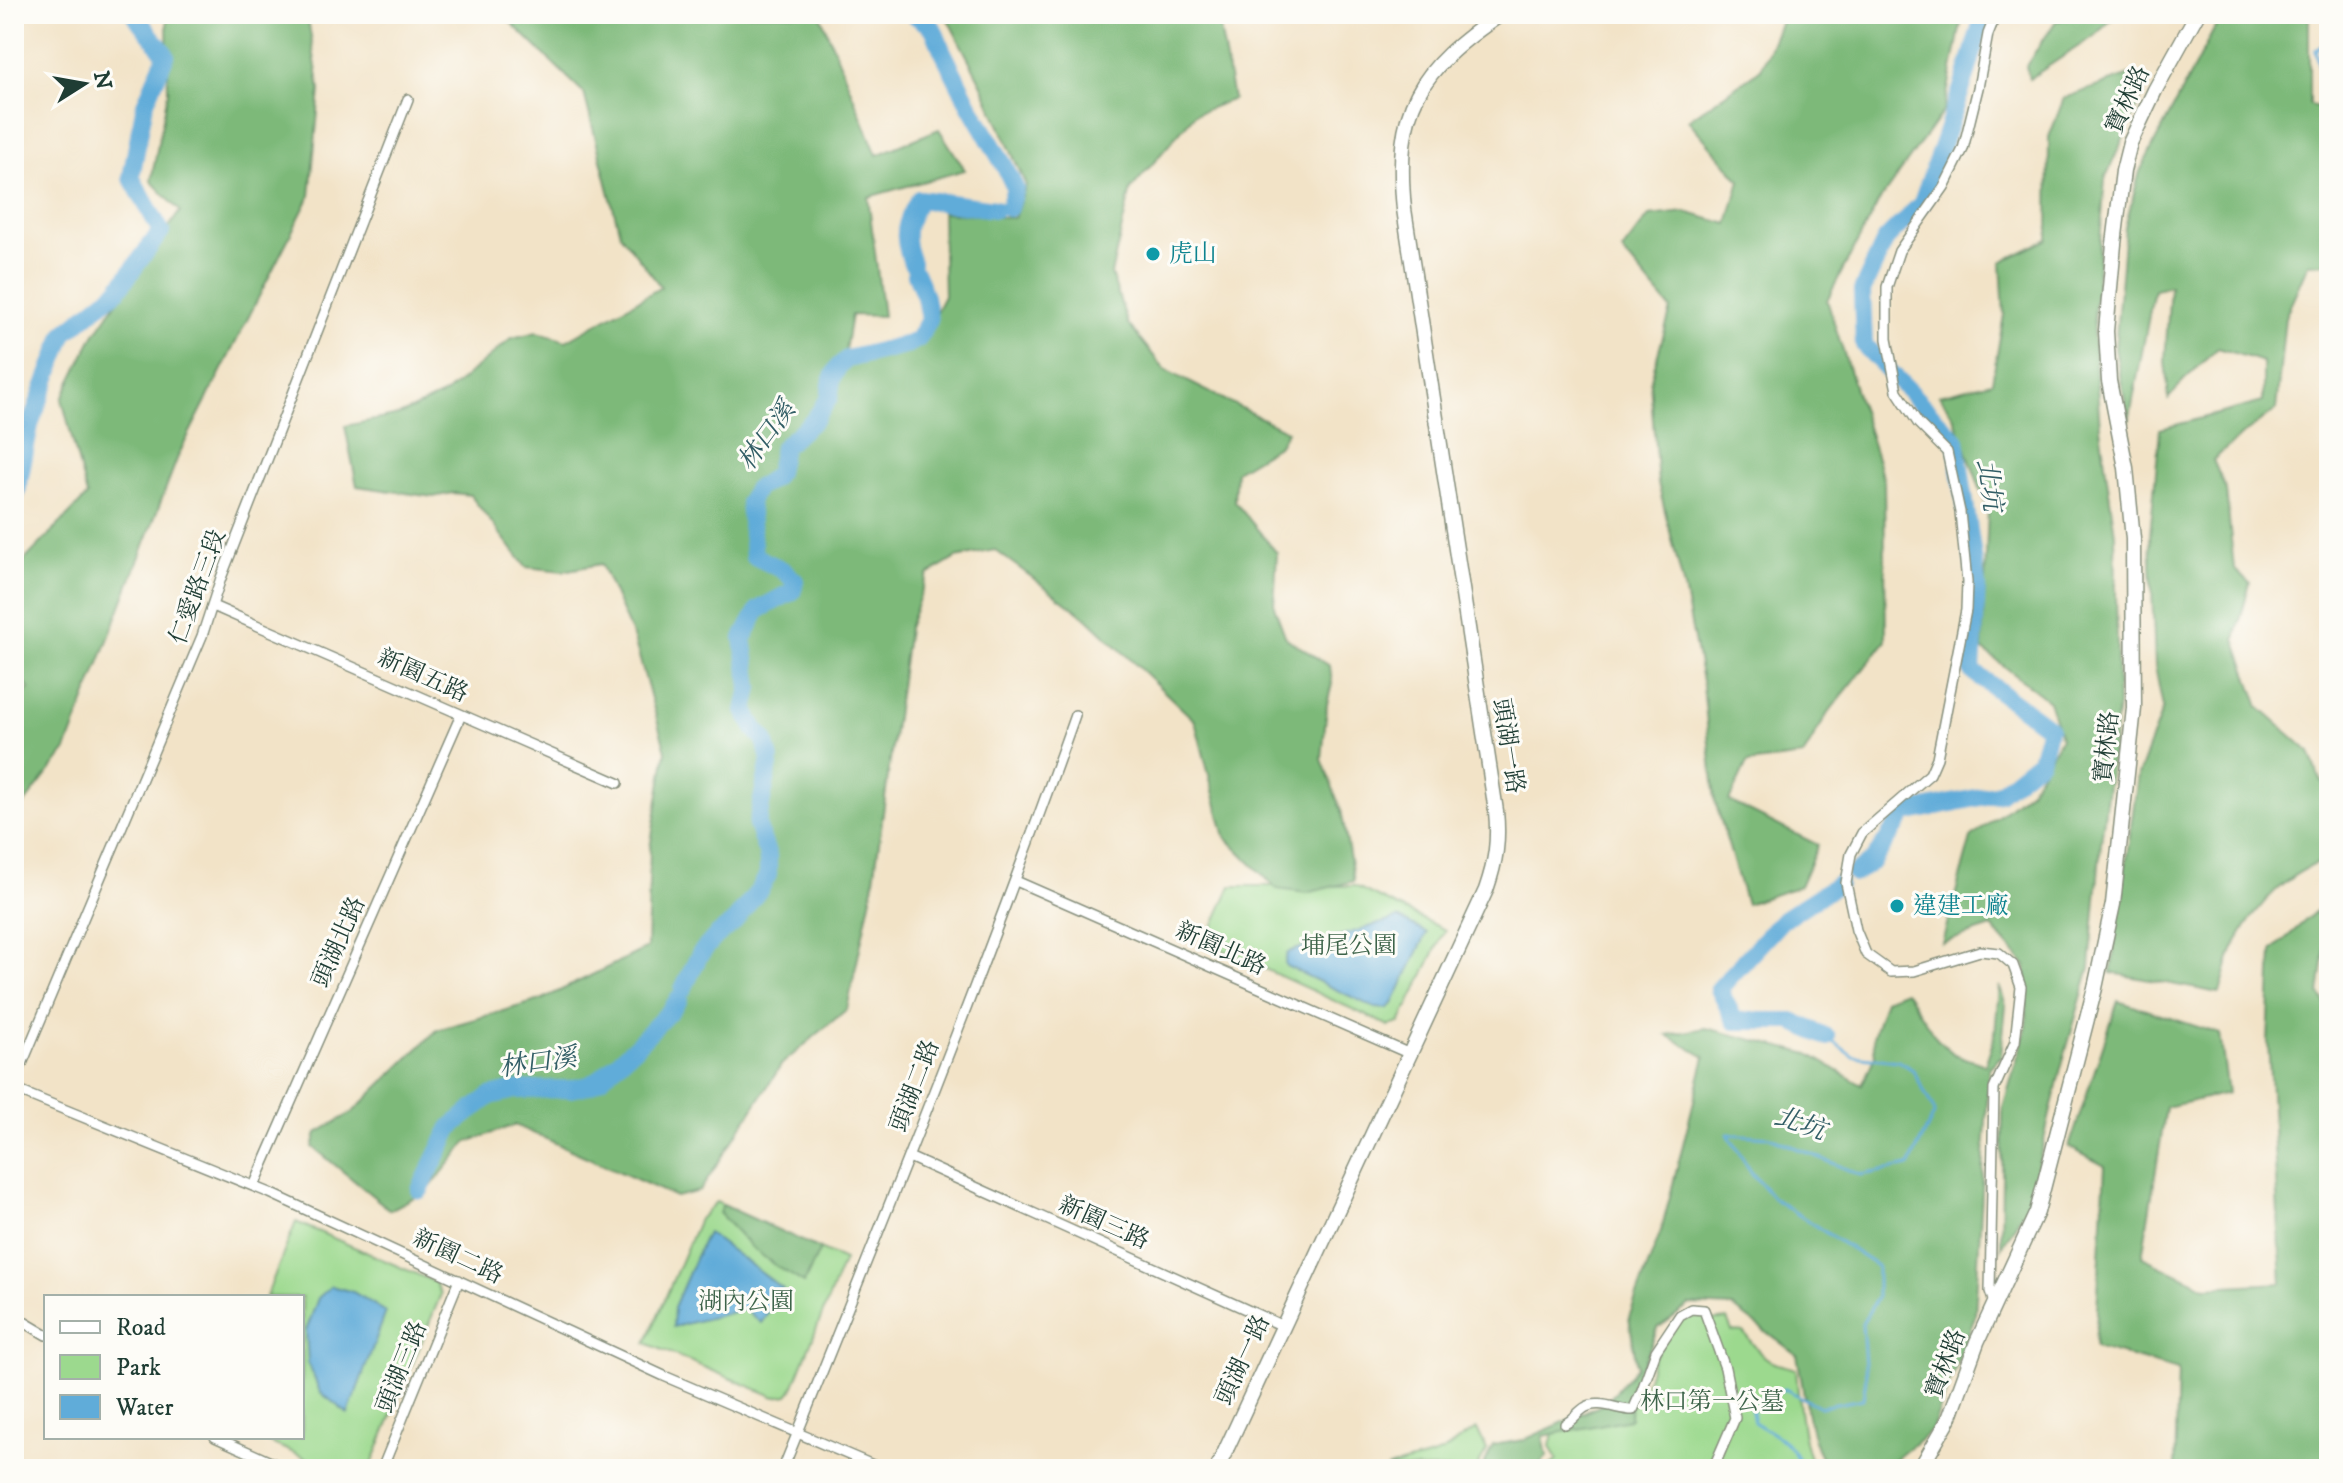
<svg xmlns="http://www.w3.org/2000/svg" width="2343" height="1483" font-family="'IM FELL DW Pica','Noto Serif TC',serif">
	<style>
		.green { fill: #9cd98e; stroke: #5e8b61; stroke-width: 2 }
		.forest { fill: #7db979; stroke: #4e7b56; stroke-width: 2 }
		.water { fill: #60acd9; stroke: #407486; stroke-width: 2 }
		.lines { fill: none; stroke-linecap: round; stroke-linejoin: round }
		.stream { stroke: #60acd9; stroke-width: 3 }
		.river { stroke: #60acd9; stroke-width: 18 }
		.street-casing { stroke: #88907e; stroke-width: 12 }
		.secondary-casing { stroke: #88907e; stroke-width: 17 }
		.street { stroke: #fff; stroke-width: 9 }
		.secondary { stroke: #fff; stroke-width: 14 }
		.culture-dot { fill: #0f9aa8; stroke: #fdfcf7; stroke-width: 3 }
		.labels { text-anchor: middle; dominant-baseline: central; stroke-width: 6; stroke-linejoin: round; paint-order: stroke }
		.street-label { font-size: 24px; fill: #1f3d34; stroke: #fdfcf7 }
		.culture-label { font-size: 24px; fill: #0d838f; stroke: #fdfcf7; text-anchor: start }
		.park-label { font-size: 24px; fill: #3e644a; stroke: #fdfcf7 }
		.water-label { font-size: 26px; font-style: italic; fill: #325e66; stroke: #fdfcf7 }
	</style>
	<rect width="100%" height="100%" fill="#fdfcf7"/>
	<filter id="ink" filterUnits="userSpaceOnUse"><feTurbulence type="fractalNoise" baseFrequency=".0125" numOctaves="2"/><feDisplacementMap in="SourceGraphic" scale="16" xChannelSelector="R" yChannelSelector="G"/><feConvolveMatrix kernelMatrix="1 2 1 2 8 2 1 2 1" color-interpolation-filters="sRGB"/></filter>
	<filter id="wash" filterUnits="userSpaceOnUse"><feTurbulence type="fractalNoise" baseFrequency=".006" numOctaves="4" result="noise"/><feDisplacementMap in="SourceGraphic" scale="32" xChannelSelector="R" yChannelSelector="G"/><feGaussianBlur stdDeviation="1.8" result="paint"/><feColorMatrix in="noise" values="0 0 0 0 0 0 0 0 0 0 0 0 0 0 0 0 0 1.4 0 .05"/><feComposite in="paint" operator="in"/></filter>
	<g filter="url(#wash)">
		<rect width="100%" height="100%" fill="#f2e3c7"/>
		<g class="green">
			<path d="M1231,886H1355L1445,930L1400,1023L1389,1026L1206,942Z"/>
			<path d="M716,1202L844,1260L792,1390L788,1395L775,1397L646,1343L699,1219Z"/>
			<path d="M296,1222L435,1282L441,1294L370,1469H331L257,1437H302V1297H266Z"/>
			<path d="M1703,1314L1711,1321L1727,1319L1732,1331L1743,1332L1761,1354L1774,1363L1796,1369C1798,1395 1802,1448 1815,1469H1547L1557,1460L1550,1446L1554,1430L1589,1409L1639,1403L1653,1359L1677,1320L1691,1315Z"/>
			<path d="M1477,1429L1487,1450L1476,1469H1387C1403,1462 1421,1460 1438,1454C1450,1450 1461,1436 1477,1429Z"/>
		</g>
		<g class="forest">
			<path d="M165,14H307L320,90L310,196L179,454L66,750L14,817V703L29,689L14,666V571L87,496L62,399L94,335L180,211L151,181L168,92L167,18Z"/>
			<path d="M502,14H820L877,155L939,129L965,170L868,197L883,316L851,315L845,351L917,348L944,296L942,212L1014,218L1026,185L981,83L945,14H1224L1220,28L1233,99L1195,114L1131,189L1111,274L1128,324L1165,370L1287,431L1279,445L1236,471L1234,501L1277,553L1274,606L1286,638L1330,666L1332,684L1327,704L1322,759L1341,810L1354,881L1307,893L1277,889L1225,837L1195,721L1087,618L995,550L956,558L928,575L908,628L873,887L847,1009L782,1064L700,1191L676,1197L515,1125L467,1142L428,1190L390,1210L313,1147L317,1133L353,1112L437,1030L541,1000L647,948L650,848L666,751L634,639L601,564L563,571L526,567L470,495L453,493L433,497L357,486L345,426L399,415L445,394L512,338L537,332L566,341L661,287L620,234L584,93Z"/>
			<path d="M1784,14H1963L1944,110L1878,203L1827,300L1884,481L1886,641L1828,713L1803,756L1747,763L1729,801L1818,845L1800,886L1746,904L1715,801L1703,686L1684,588L1658,483L1650,382L1671,309L1622,251L1649,216L1685,212L1728,224L1740,180L1688,120L1761,69Z"/>
			<path d="M2087,14H2118L2094,36L2029,79L2026,66L2056,21Z"/>
			<path d="M2222,14H2309V105L2329,109V263L2308,264L2285,317L2276,410L2242,435L2213,460L2226,490L2234,569L2250,583L2235,639L2259,707L2310,752L2320,780L2329,788V860C2289,870 2257,905 2238,940C2229,955 2225,976 2220,993L2111,973L2138,775L2163,708L2155,666L2150,535L2160,429L2263,402V362L2218,348L2184,380L2169,399L2165,361L2170,286L2154,289L2129,421L2115,349L2125,227L2140,171Z"/>
			<path d="M2130,75L2145,90L2105,179L2093,329L2100,428L2115,534L2118,705L2101,843L2090,967L2061,1068L2029,1203L2001,1248L2003,1107L2027,1026L2026,966L1992,927L1942,943L1971,838L2030,790L2061,738L2049,701L1982,649L1988,510L1954,417L1939,395L1992,382L2004,315L2001,262L2048,239L2049,137L2064,98Z"/>
			<path d="M2329,899V918L2319,994L2329,1010V1469H2175L2178,1370L2095,1347L2105,1166L2069,1147L2118,1001L2220,1034L2228,1093L2166,1107L2142,1257L2206,1287L2282,1283L2268,1042L2272,951Z"/>
			<path d="M1999,986L2006,1005L2001,1056L1989,1068L1975,1316L1932,1430L1883,1469H1828C1809,1446 1803,1385 1797,1355L1733,1307L1690,1305L1658,1328L1631,1394L1630,1419L1543,1436L1547,1456L1537,1469H1482L1493,1445L1524,1440L1606,1403L1637,1367L1629,1317L1662,1228L1705,1057L1667,1035L1706,1028L1809,1054L1862,1085L1875,1056L1873,1037L1885,999L1905,991L1937,1039L1954,1054L1985,1065L1995,1035Z"/>
			<path d="M723,1205L820,1249L804,1283L773,1264L750,1246L719,1213Z"/>
		</g>
		<g class="water">
			<path d="M1398,918L1427,933L1393,1004L1387,1009L1375,1008L1286,966L1285,963L1287,954L1291,951Z"/>
			<path d="M708,1233L783,1289L761,1323L745,1309L673,1327L674,1307L704,1238Z"/>
			<path d="M331,1286L353,1292L386,1312L348,1414L320,1392L308,1363L306,1331L318,1298Z"/>
		</g>
		<g class="lines">
			<g class="stream">
				<path d="M2329,41L2315,50L2324,91L2329,99"/>
				<path d="M1527,1469L1543,1466L1550,1469"/>
				<path d="M1800,1469C1796,1443 1774,1435 1754,1422L1750,1402L1785,1389L1820,1407L1863,1399L1866,1378L1862,1323L1877,1298V1266L1773,1198L1751,1172L1728,1134L1770,1137L1861,1175L1909,1166L1935,1112L1913,1070L1899,1061L1853,1056L1827,1037"/>
			</g>
			<g class="river">
				<path d="M913,14L933,28L942,50L971,108L1004,165L1015,188L1009,208"/>
				<path d="M912,263C901,234 905,225 919,199L995,209"/>
				<path d="M14,497L17,492L30,425L65,333L118,290L161,231L131,177L145,104L166,55L134,14"/>
				<path d="M1855,873L1873,861L1905,813L1999,793L2040,760L2049,728L1972,671L1977,585L1956,440L1864,345L1862,291L1886,239L1922,203L1966,76L1984,14"/>
				<path d="M683,989L700,954L716,936L733,923L760,889L768,875V856L757,825L770,760L765,740L755,729L745,711L750,687L743,638L758,610L793,591L795,581L783,570L754,556L749,501L756,489L773,478L778,472L783,447L814,420L829,398L832,379L838,367L847,359L909,344L918,339L929,320L925,297L916,274"/>
				<path d="M1827,1037L1792,1021H1735L1719,989L1782,920L1838,884"/>
				<path d="M420,1190L451,1127L490,1096L515,1090L570,1089L589,1085L601,1078L636,1046L670,1011L679,999"/>
			</g>
		</g>
	</g>
	<g filter="url(#ink)">
		<g class="lines">
			<defs>
				<g id="street">
					<path d="M213,606L618,783"/>
					<path d="M1016,881L1410,1054"/>
					<path d="M14,1083L202,636L221,578L408,99"/>
					<path d="M14,1089L270,1193L664,1376L882,1469"/>
					<path d="M909,1157L1283,1326"/>
					<path d="M254,1186L461,715"/>
					<path d="M1994,1303L1990,1291L1994,1089L2015,1042L2021,987L2013,965L1999,953L1980,951L1914,971L1891,972L1866,954L1856,930L1846,883L1851,854L1862,833L1930,774L1937,758L1966,610L1967,582L1960,512L1947,452L1918,423L1897,391L1887,339V287L1899,251L1944,187L1963,149L1978,88L1988,34L1996,14"/>
					<path d="M14,1316L46,1335"/>
					<path d="M1565,1424C1575,1419 1578,1411 1586,1407C1599,1400 1618,1410 1633,1410L1642,1390L1656,1351L1680,1315L1691,1309L1704,1310L1725,1368L1735,1418L1713,1469"/>
					<path d="M215,1437L286,1469"/>
					<path d="M382,1469L459,1280"/>
					<path d="M783,1469C884,1219 985,969 1075,715"/>
				</g>
				<g id="secondary">
					<path d="M1217,1469L1486,890C1496,861 1499,841 1496,811L1404,209C1394,108 1418,70 1501,14"/>
					<path d="M1920,1469L1949,1419L1977,1342L2037,1212L2095,988L2113,904L2134,708L2133,539L2126,468L2109,381L2106,331L2114,244L2123,171L2130,143L2155,90L2197,14"/>
				</g>
			</defs>
			<use href="#street" class="street-casing"/>
			<use href="#secondary" class="secondary-casing"/>
			<use href="#street" class="street"/>
			<use href="#secondary" class="secondary"/>
		</g>
	</g>
	<g class="culture-dot">
		<circle cx="1153" cy="254" r="8"/>
		<circle cx="1897" cy="906" r="8"/>
	</g>
	<g class="labels">
		<g class="street-label">
			<text transform="translate(2128 100) rotate(-65)">寶林路</text>
			<text transform="translate(198 587) rotate(-70)">仁愛路三段</text>
			<text transform="translate(423 676) rotate(24)">新園五路</text>
			<text transform="translate(1508 746) rotate(81)">頭湖一路</text>
			<text transform="translate(2107 747) rotate(-84)">寶林路</text>
			<text transform="translate(339 942) rotate(-66)">頭湖北路</text>
			<text transform="translate(1221 949) rotate(24)">新園北路</text>
			<text transform="translate(915 1086) rotate(-69)">頭湖二路</text>
			<text transform="translate(1104 1223) rotate(24)">新園三路</text>
			<text transform="translate(458 1257) rotate(25)">新園二路</text>
			<text transform="translate(1243 1360) rotate(-65)">頭湖一路</text>
			<text transform="translate(1946 1364) rotate(-69)">寶林路</text>
			<text transform="translate(402 1367) rotate(-68)">頭湖三路</text>
		</g>
		<g class="culture-label">
			<text x="1169" y="254">虎山</text>
			<text x="1913" y="906">違建工廠</text>
		</g>
		<g class="park-label">
			<text x="1349" y="946">埔尾公園</text>
			<text x="746" y="1302">湖內公園</text>
			<text x="1712" y="1402">林口第一公墓</text>
		</g>
		<g class="water-label">
			<text transform="translate(767 436) rotate(-54)">林口溪</text>
			<text transform="translate(1989 485) rotate(82)">北坑</text>
			<text transform="translate(538 1063) rotate(-8)">林口溪</text>
			<text transform="translate(1800 1124) rotate(19)">北坑</text>
		</g>
	</g>
	<rect width="2343" height="1483" fill="none" stroke="#fdfcf7" stroke-width="48"/>
	<rect x="44" y="1295" width="260" height="144" fill="#fdfcf7" stroke="#a4b0a9" stroke-width="2"/>
	<rect x="60" y="1321" width="40" height="12" fill="#ffffff" stroke="#a4b0a9" stroke-width="2"/>
	<text x="116" y="1335" font-size="24" fill="#1f3d34">Road</text>
	<rect x="60" y="1355" width="40" height="24" fill="#9cd98e" stroke="#a4b0a9" stroke-width="2"/>
	<text x="116" y="1375" font-size="24" fill="#1f3d34">Park</text>
	<rect x="60" y="1395" width="40" height="24" fill="#60acd9" stroke="#a4b0a9" stroke-width="2"/>
	<text x="116" y="1415" font-size="24" fill="#1f3d34">Water</text>
	<g transform="translate(84 84) rotate(79)" stroke="#fdfcf7" stroke-width="6" paint-order="stroke">
	<path d="M0-6L14 30L0 20L-14 30Z" fill="#1f3d34"/>
	<text y="-12" font-size="22" font-weight="bold" text-anchor="middle" fill="#1f3d34">N</text>
	</g>
</svg>
